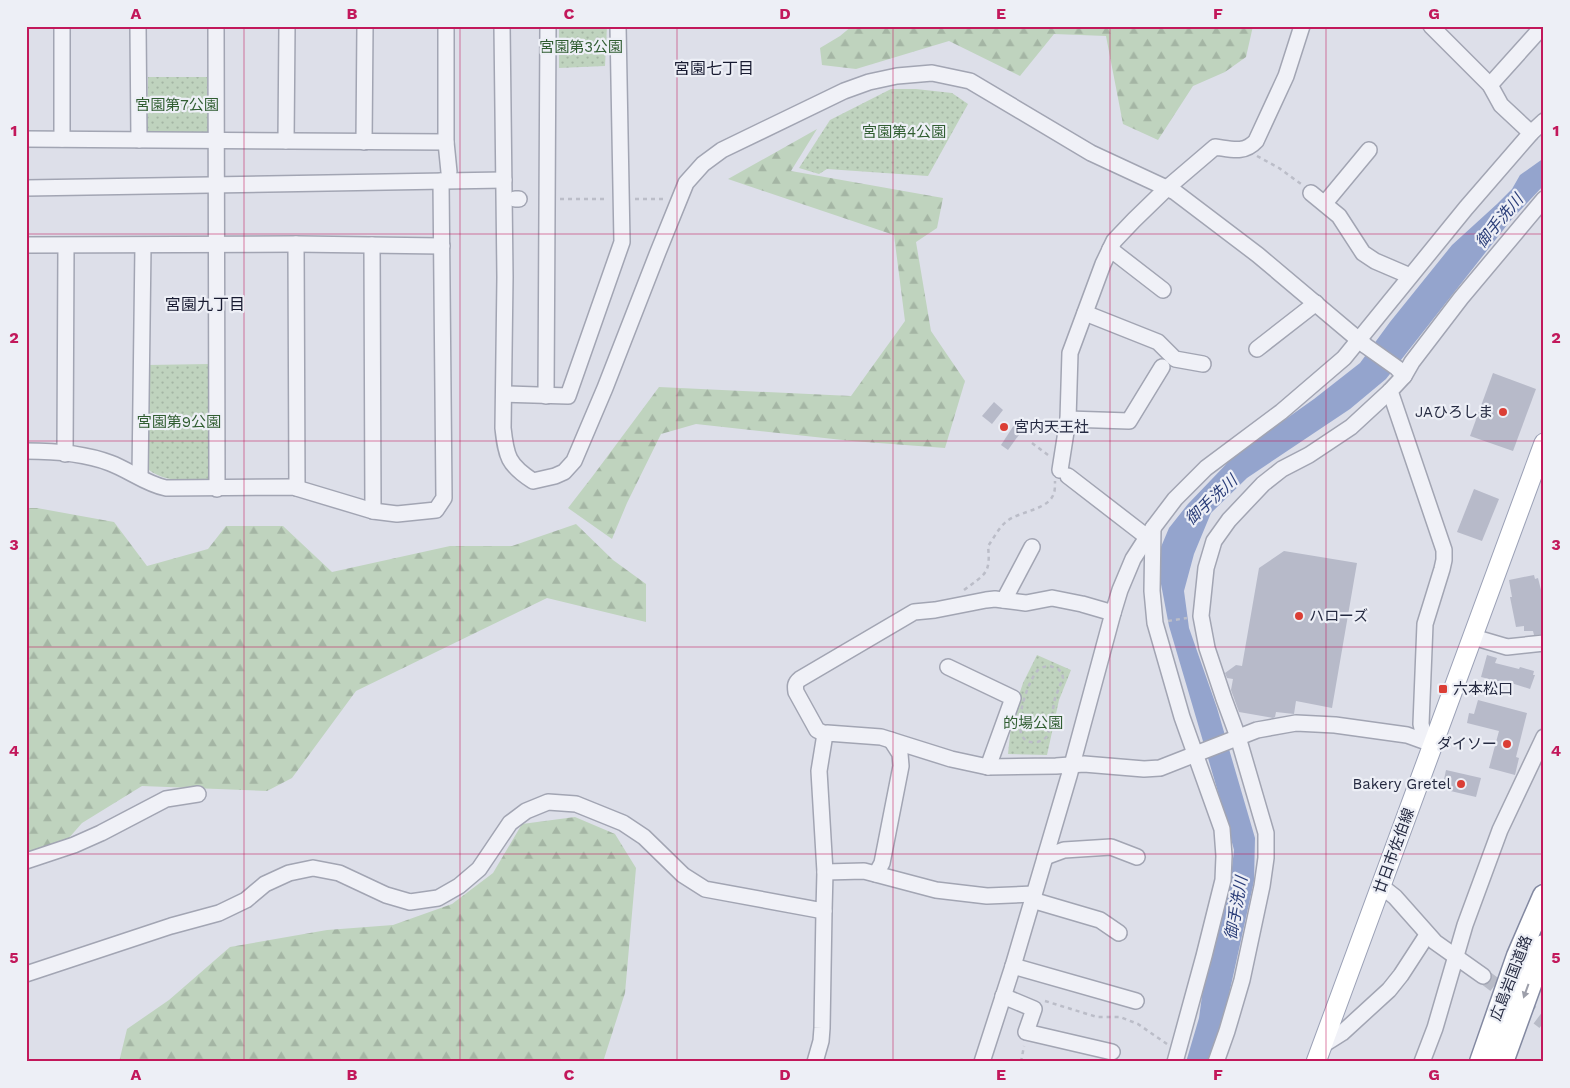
<svg xmlns="http://www.w3.org/2000/svg" width="1570" height="1088" font-family="'Work Sans','Noto Sans JP',sans-serif">
	<style>
		.green { fill: url(#green-dots) }
		.forest { fill: url(#forest-firs) }
		.water { fill: #94a4cd }
		.building { fill: #b7bac9 }
		.lines { fill: none; stroke-linecap: round; stroke-linejoin: round }
		.minor-tunnel { stroke: #b8bbc7; stroke-width: 15; stroke-dasharray: 15 8; stroke-linecap: butt }
		.minor-casing { stroke: #a2a5b3; stroke-width: 18 }
		.major-casing { stroke: #9ba1b6; stroke-width: 21 }
		.highway-casing { stroke: #8389a1; stroke-width: 25 }
		.path { stroke: #bbbdc8; stroke-width: 2.5; stroke-dasharray: 4 4; stroke-linecap: butt }
		.minor { stroke: #f0f1f7; stroke-width: 15 }
		.major { stroke: #fff; stroke-width: 19 }
		.highway { stroke: #fff; stroke-width: 22 }
		.oneway { fill: #9d9faa }
		.grid { fill: none; stroke: #c2185b; stroke-width: 1; stroke-opacity: 0.55 }
		.poi-dot { fill: #db3e35; stroke: #edeff6; stroke-width: 2 }
		.labels { text-anchor: middle; dominant-baseline: central; stroke-width: 4.5; stroke-linejoin: round; paint-order: stroke }
		.park-label { font-size: 15px; fill: #315e32; stroke: #edeff6 }
		.poi-label { font-size: 15px; fill: #252a41; stroke: #edeff6; text-anchor: end }
		.street-label { font-size: 15px; fill: #252a41; stroke: #edeff6 }
		.neighbourhood-label { font-size: 16px; fill: #181b31; stroke: #edeff6 }
		.water-label { font-size: 16px; font-style: italic; fill: #2b3e79; stroke: #edeff6 }
		.neatline { fill: none; stroke: #c2185b; stroke-width: 2 }
		.grid-label { font-size: 16px; text-anchor: middle; font-weight: bold; fill: #c2185b }
	</style>
	<defs>
		<pattern id="green-dots" width="8" height="8" patternUnits="userSpaceOnUse" patternTransform="scale(1.25)"><rect width="8" height="8" fill="#bfd3be"/><path d="M2 2h.1M6 6h.1" fill="none" stroke="#a4b5a4" stroke-width="1.8" stroke-linecap="round"/></pattern>
		<pattern id="forest-firs" width="22" height="20" patternUnits="userSpaceOnUse" patternTransform="scale(1.25)"><rect width="22" height="20" fill="#bfd3be"/><path d="M5 1l3.5 6h-7zM16 11l3.5 6h-7z" fill="#a4b5a4"/></pattern>
	</defs>
	<rect width="100%" height="100%" fill="#dddfe9"/>
	<g class="green">
		<path d="M559,26H607L605,66L559,68Z"/>
		<path d="M148,77H207L208,133L147,132Z"/>
		<path d="M891,89H916L952,93L968,104L928,176L827,169L819,174L799,168L830,120Z"/>
		<path d="M209,364V480C189,480 166,483 149,470L147,365Z"/>
		<path d="M1037,655L1071,670L1059,700L1047,755L1008,754L1012,716L1023,683Z"/>
	</g>
	<g class="forest">
		<path d="M852,26H1253L1246,57L1225,72L1193,86L1158,140L1123,124L1106,36L1054,34L1020,76L949,41L856,69L822,65L820,48L840,36Z"/>
		<path d="M817,129L791,171L943,198L937,228L916,242L931,331L965,381L945,448L852,441L696,424L661,434L627,503L612,539L568,508L592,477L659,387L851,396L905,321L894,235L728,179Z"/>
		<path d="M26,508H37L114,522L147,566L208,549L226,526H283L332,572L450,546H512L576,524L613,560L646,584V622L547,598L356,691L292,778L267,791L142,786L82,823L54,855L26,854Z"/>
		<path d="M575,817L615,834L636,868L625,993L603,1062H119L127,1029L169,1000L230,947L327,930L393,925L452,904L493,873L522,824Z"/>
	</g>
	<path class="water" d="M1544,158V185L1511,220L1386,379L1350,409L1247,478L1211,513L1194,554L1184,591L1189,628L1217,708L1255,838L1254,881L1226,1008L1208,1062H1186L1199,1018L1204,981L1231,876L1234,850L1223,809L1169,626L1161,584L1158,554L1169,528L1188,504L1234,456L1314,399L1360,363L1390,322L1452,245L1497,204L1512,189L1520,175Z"/>
	<g class="building">
		<path d="M1493,373L1536,389L1513,451L1470,436Z"/>
		<path d="M994,402L1003,410L992,424L982,416Z"/>
		<path d="M1018,419L1026,425L1008,450L1001,445Z"/>
		<path d="M1474,489L1499,499L1482,541L1457,532Z"/>
		<path d="M1284,551L1357,563L1332,708L1296,701L1294,714L1276,712L1275,717L1273,718L1239,712L1231,690L1233,679L1227,678L1225,673L1236,665L1242,666L1259,568Z"/>
		<path d="M1534,575L1535,579L1538,578L1544,602V634L1534,635L1533,631H1524V626L1516,627L1510,597H1512L1509,580Z"/>
		<path d="M1487,655L1497,658L1495,663L1519,669L1520,667L1534,671L1533,675H1535L1530,689L1505,681V683L1481,677Z"/>
		<path d="M1478,700L1527,713L1516,757L1519,758L1515,775L1489,768L1499,731L1467,723L1469,713L1474,714Z"/>
		<path d="M1446,770L1481,778L1476,797L1442,789Z"/>
	</g>
	<g class="lines">
		<path class="minor-tunnel" d="M1483,976L1544,1022"/>
		<defs>
			<g id="minor">
				<path d="M138,26L139,140"/>
				<path d="M216,26L217,489"/>
				<path d="M446,26V142L449,172"/>
				<path d="M502,26L505,277L503,428C506,456 508,465 533,481L555,476L564,472L574,461L605,388L658,252L686,183L703,164L722,150L844,91L869,82L897,76L932,73L970,81L1091,153L1175,192L1258,255L1366,346L1397,368L1404,376L1390,391L1444,550V560L1442,569L1425,624L1421,724L1425,741"/>
				<path d="M1431,26L1490,85L1501,105L1531,133"/>
				<path d="M1490,85L1543,26"/>
				<path d="M26,139L446,142"/>
				<path d="M62,139V26"/>
				<path d="M286,141L287,26"/>
				<path d="M364,142L365,26"/>
				<path d="M26,188L504,180"/>
				<path d="M1311,193L1339,216L1363,253L1375,261L1410,276"/>
				<path d="M515,199H519"/>
				<path d="M1325,203L1369,150"/>
				<path d="M296,244L297,488"/>
				<path d="M26,245L296,244L442,246"/>
				<path d="M372,245L373,511"/>
				<path d="M1110,249L1163,290"/>
				<path d="M1085,313L1158,342L1175,359L1203,364"/>
				<path d="M1257,349L1316,303"/>
				<path d="M1404,376L1412,362L1461,298L1544,199"/>
				<path d="M504,394L568,396L622,242L618,26"/>
				<path d="M546,396L548,26"/>
				<path d="M1068,419L1129,421L1162,367"/>
				<path d="M26,451C54,451 84,453 110,463C129,470 146,484 166,488L293,487L373,511L397,514L436,510L444,498L441,181"/>
				<path d="M65,454L66,246"/>
				<path d="M1060,470L1068,419L1070,353L1103,264L1114,241L1134,220L1167,188L1215,147C1231,149 1244,154 1256,141L1286,76L1302,26"/>
				<path d="M1068,476L1147,537"/>
				<path d="M140,477L143,246"/>
				<path d="M1153,528L1152,591L1155,623L1182,717L1222,829L1224,856L1223,880L1204,956L1175,1062"/>
				<path d="M1004,600L1032,547"/>
				<path d="M1473,637L1507,647L1544,643"/>
				<path d="M948,667L1013,698L988,767"/>
				<path d="M825,734L817,730L796,692C795,686 795,683 800,679L914,612L935,610L986,600L995,599L1026,603L1052,598L1082,604L1113,613"/>
				<path d="M1045,857L1064,850L1111,847L1137,857"/>
				<path d="M26,861L74,845L101,833L166,799L198,794"/>
				<path d="M825,872L864,871L936,890L987,896L1034,894"/>
				<path d="M876,874L882,863L901,766L900,754L891,740"/>
				<path d="M1381,886L1395,897L1435,942L1483,976"/>
				<path d="M1032,900L1100,920L1119,933"/>
				<path d="M1013,966L1136,1001"/>
				<path d="M26,974L171,926L219,913L246,900L265,884L289,873L313,868L339,873L386,895L410,902L438,898L459,886L479,869L510,823L526,811L548,802L576,804L623,823L644,837L683,875L705,889L824,911L825,872L819,771L825,734L827,733L881,737L951,759L988,767L1056,766L1084,764L1144,769L1160,768L1257,730L1296,723L1335,725L1407,735L1432,744"/>
				<path d="M1003,996L1034,1009L1026,1032L1112,1052"/>
				<path d="M1323,1045L1342,1033L1389,990L1401,975L1427,935"/>
				<path d="M815,1062L821,1041L822,1028L824,911"/>
				<path d="M982,1062L1013,966L1069,776L1113,613L1120,590L1133,559L1153,528L1175,499L1206,468L1281,412L1344,358L1466,208L1531,133L1544,121"/>
				<path d="M1216,1062L1227,1031L1242,980L1262,886L1266,858V833L1238,737L1224,699L1207,648L1201,616L1206,568L1214,541L1229,520L1263,484L1282,469L1309,455L1351,427L1390,391"/>
				<path d="M1422,1062L1435,1028L1465,925L1500,830L1544,737"/>
			</g>
			<path id="major" d="M1316,1062L1544,443"/>
			<g id="highway">
				<path d="M1481,1062L1518,956L1544,896"/>
				<path d="M1502,1062L1544,946"/>
			</g>
		</defs>
		<use href="#minor" class="minor-casing"/>
		<use href="#major" class="major-casing"/>
		<use href="#highway" class="highway-casing"/>
		<g class="path">
			<path d="M1257,156L1279,168L1301,184"/>
			<path d="M560,199H607"/>
			<path d="M635,199H665"/>
			<path d="M1032,443L1048,455"/>
			<path d="M964,590C985,574 991,574 988,546C994,538 999,527 1007,521C1020,511 1049,510 1054,493C1055,490 1055,485 1055,481"/>
			<path d="M1168,621L1187,618"/>
			<path d="M1050,666L1058,669L1062,673L1063,678L1055,698L1048,735C1045,739 1041,742 1035,742C1005,746 1027,679 1039,669C1043,667 1046,666 1050,666Z"/>
			<path d="M1045,1001L1097,1017H1120L1138,1024L1167,1044"/>
			<path d="M1021,1062L1024,1046"/>
		</g>
		<use href="#minor" class="minor"/>
		<use href="#major" class="major"/>
		<use href="#highway" class="highway"/>
	</g>
	<defs><path id="oneway-solid" d="M-6-.8H1V-3.2L6.5 0L1 3.2V.8H-6Z" transform="scale(1.25)"/></defs>
	<use class="oneway" href="#oneway-solid" transform="translate(1526 991) rotate(110)"/>
	<path class="grid" d="M244,26V1062M460,26V1062M677,26V1062M893,26V1062M1110,26V1062M1326,26V1062M26,234H1544M26,441H1544M26,647H1544M26,854H1544"/>
	<g class="poi-dot">
		<circle cx="1503" cy="412" r="5"/>
		<circle cx="1004" cy="427" r="5"/>
		<circle cx="1299" cy="616" r="5"/>
		<rect x="1438" y="684" width="10" height="10" rx="2.5"/>
		<circle cx="1507" cy="744" r="5"/>
		<circle cx="1461" cy="784" r="5"/>
	</g>
	<g class="labels">
		<g class="park-label">
			<text x="581" y="47">宮園第3公園</text>
			<text x="177" y="105">宮園第7公園</text>
			<text x="904" y="132">宮園第4公園</text>
			<text x="179" y="422">宮園第9公園</text>
			<text x="1033" y="723">的場公園</text>
		</g>
		<g class="poi-label">
			<text x="1493" y="412">JAひろしま</text>
			<text x="1014" y="427" text-anchor="start">宮内天王社</text>
			<text x="1309" y="616" text-anchor="start">ハローズ</text>
			<text x="1453" y="689" text-anchor="start">六本松口</text>
			<text x="1497" y="744">ダイソー</text>
			<text x="1451" y="784">Bakery Gretel</text>
		</g>
		<g class="street-label">
			<text transform="translate(1394 851) rotate(-70)">廿日市佐伯線</text>
			<text transform="translate(1511 978) rotate(-69)">広島岩国道路</text>
		</g>
		<g class="neighbourhood-label">
			<text x="714" y="68">宮園七丁目</text>
			<text x="205" y="304">宮園九丁目</text>
		</g>
		<g class="water-label">
			<text transform="translate(1499 221) rotate(-50)">御手洗川</text>
			<text transform="translate(1211 500) rotate(-43)">御手洗川</text>
			<text transform="translate(1236 908) rotate(-80)">御手洗川</text>
		</g>
	</g>
	<rect width="1570" height="1088" fill="none" stroke="#edeff6" stroke-width="55"/>
	<rect x="28" y="28" width="1514" height="1032" class="neatline"/>
	<g class="grid-label">
		<text x="136" y="19">A</text>
		<text x="352" y="19">B</text>
		<text x="569" y="19">C</text>
		<text x="785" y="19">D</text>
		<text x="1001" y="19">E</text>
		<text x="1218" y="19">F</text>
		<text x="1434" y="19">G</text>
		<text x="14" y="136">1</text>
		<text x="1556" y="136">1</text>
		<text x="14" y="343">2</text>
		<text x="1556" y="343">2</text>
		<text x="14" y="550">3</text>
		<text x="1556" y="550">3</text>
		<text x="14" y="756">4</text>
		<text x="1556" y="756">4</text>
		<text x="14" y="963">5</text>
		<text x="1556" y="963">5</text>
		<text x="136" y="1080">A</text>
		<text x="352" y="1080">B</text>
		<text x="569" y="1080">C</text>
		<text x="785" y="1080">D</text>
		<text x="1001" y="1080">E</text>
		<text x="1218" y="1080">F</text>
		<text x="1434" y="1080">G</text>
	</g>
</svg>
